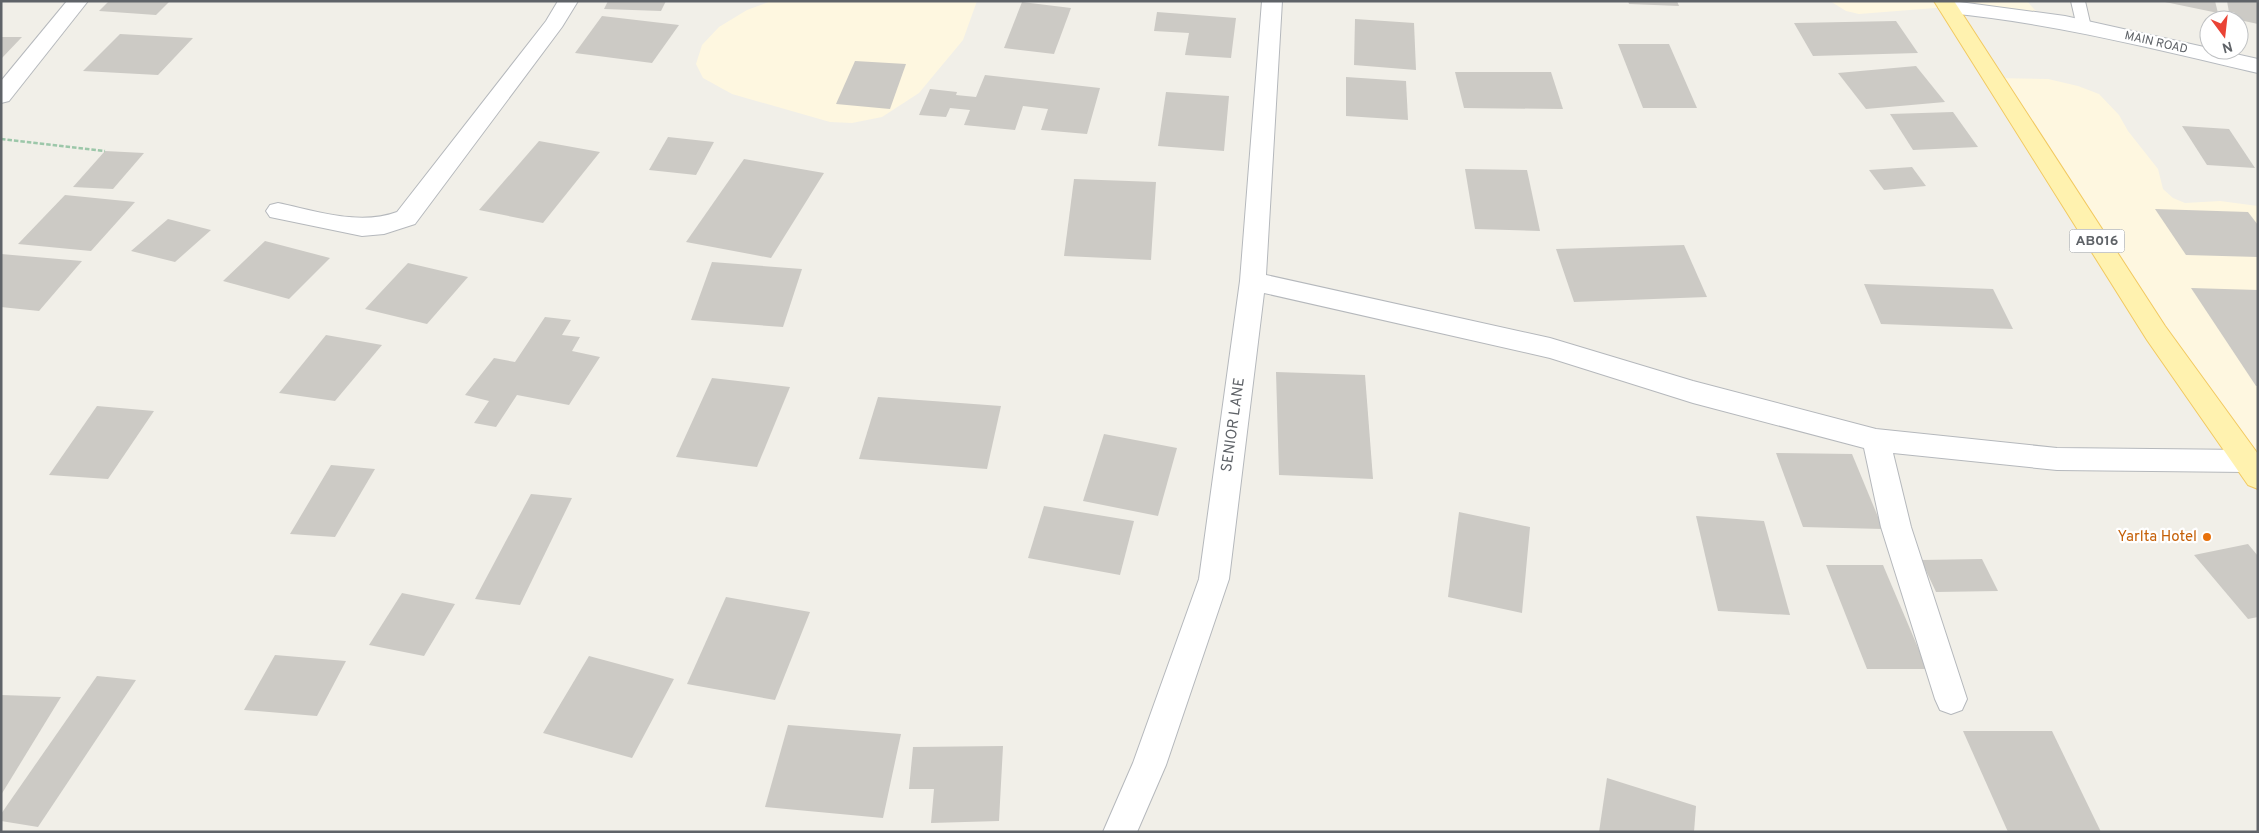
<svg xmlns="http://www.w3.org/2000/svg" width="2259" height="833" font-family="Overpass,sans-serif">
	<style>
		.commercial { fill: #fef7e0 }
		.building { fill: #cccac5 }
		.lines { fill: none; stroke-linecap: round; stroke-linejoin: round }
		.service-casing { stroke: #b5b8bc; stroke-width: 2 }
		.minor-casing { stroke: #b5b8bc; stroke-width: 2 }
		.secondary-casing { stroke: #b6babf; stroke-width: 2 }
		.primary-casing { stroke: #f2c960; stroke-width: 2 }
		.path { stroke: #9cc7a9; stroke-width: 2.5; stroke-dasharray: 4.5 2; stroke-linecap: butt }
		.service { fill: #fff; fill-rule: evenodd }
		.minor { fill: #fff; fill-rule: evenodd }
		.secondary { fill: #fff; fill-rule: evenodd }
		.primary { fill: #fff2af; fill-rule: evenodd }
		.food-dot { fill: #e8710a; stroke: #fff; stroke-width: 2 }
		.labels { text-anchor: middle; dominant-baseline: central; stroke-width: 4.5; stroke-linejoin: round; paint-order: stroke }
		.far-street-label { font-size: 12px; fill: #5f6368; stroke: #fff }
		.shield { fill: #fff; stroke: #8f9295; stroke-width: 1 }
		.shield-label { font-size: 14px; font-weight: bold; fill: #5f6368 }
		.street-label { font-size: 15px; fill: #5f6368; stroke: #fff }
		.food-label { font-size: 15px; fill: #c56008; stroke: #fff; text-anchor: end }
	</style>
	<rect width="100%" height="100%" fill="#f1efe8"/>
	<g class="commercial">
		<path d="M771,1H977L963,40L919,93L882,117L852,123L830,122L732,94L703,78L696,64L702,45L719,27L747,10Z"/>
		<path d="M1830,1H2027L2043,19L1948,7L1859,14L1846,11Z"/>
		<path d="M1994,78L2048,79L2078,86L2099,94L2119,115L2128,131L2158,169L2163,189L2173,198L2185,203L2220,201L2258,206V477Z"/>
	</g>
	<g class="building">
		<path d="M109,1H170L156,15L99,11Z"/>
		<path d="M608,1H666L661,11L604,9Z"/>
		<path d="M1628,1H1677L1679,6L1629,4Z"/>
		<path d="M2165,1H2215L2218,13L2165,2Z"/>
		<path d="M2227,1H2258V24L2230,18Z"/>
		<path d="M1022,2L1071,8L1054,54L1004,48Z"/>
		<path d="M1157,12L1236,18L1231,58L1185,55L1189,33L1154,31Z"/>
		<path d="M602,16L679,25L652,63L575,53Z"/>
		<path d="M1355,19L1414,23L1416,70L1354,65Z"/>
		<path d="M1896,21L1918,53L1813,56L1794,23Z"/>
		<path d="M120,34L193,38L158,75L83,71Z"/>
		<path d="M1,37H22L1,59Z"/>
		<path d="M1618,44H1669L1697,108H1643Z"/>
		<path d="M855,61L906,64L890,109L836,104Z"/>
		<path d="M1916,66L1945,102L1866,109L1838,73Z"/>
		<path d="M1455,72H1551L1563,109L1464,108Z"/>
		<path d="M985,75L1100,88L1087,134L1041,130L1048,109L1023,106L1015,130L964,125L970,110L950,108L946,117L919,115L930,89L957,92L956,95L976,97Z"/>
		<path d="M1346,77L1406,81L1408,120L1346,116Z"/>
		<path d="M1166,92L1229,96L1224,151L1158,146Z"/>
		<path d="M1953,112L1978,147L1913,150L1890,114Z"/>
		<path d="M2182,126L2229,129L2255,168L2207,165Z"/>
		<path d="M668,137L714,142L696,175L649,170Z"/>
		<path d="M539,141L600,152L543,223L479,210Z"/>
		<path d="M105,151L144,153L113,189L73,187Z"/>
		<path d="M744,159L824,173L771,258L686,242Z"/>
		<path d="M1912,167L1926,186L1884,190L1869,170Z"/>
		<path d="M1465,169L1527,170L1540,231L1475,229Z"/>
		<path d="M1074,179L1156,182L1151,260L1064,256Z"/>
		<path d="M65,195L135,202L91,251L18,244Z"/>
		<path d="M2155,209L2248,212L2258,225V257L2186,255Z"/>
		<path d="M168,219L211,230L175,262L131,251Z"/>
		<path d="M265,241L330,258L289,299L223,281Z"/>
		<path d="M1684,245L1707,297L1574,302L1556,249Z"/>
		<path d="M1,254L82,261L39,311L1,307Z"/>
		<path d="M712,262L802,269L783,327L691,320Z"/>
		<path d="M408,263L468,277L427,324L365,309Z"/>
		<path d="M1864,284L1993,289L2013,329L1881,324Z"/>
		<path d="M2191,288L2258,290V386H2256Z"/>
		<path d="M545,317L571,320L562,335L580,337L572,351L600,357L569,405L517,395L496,427L474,423L489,401L465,395L494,358L515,362Z"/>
		<path d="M326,335L382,345L335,401L279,393Z"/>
		<path d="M1276,372L1365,375L1373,479L1279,475Z"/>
		<path d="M712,378L790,387L757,467L676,457Z"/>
		<path d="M878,397L1001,406L987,469L859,459Z"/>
		<path d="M97,406L154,411L108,479L49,475Z"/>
		<path d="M1104,434L1177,448L1158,516L1083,501Z"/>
		<path d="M1776,453L1852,454L1883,529L1803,527Z"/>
		<path d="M331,465L375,469L335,537L290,534Z"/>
		<path d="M531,494L572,498L520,605L475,599Z"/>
		<path d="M1044,506L1134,521L1120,575L1028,558Z"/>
		<path d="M1459,512L1530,527L1522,613L1448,597Z"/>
		<path d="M1696,516L1764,521L1790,615L1718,611Z"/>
		<path d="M2248,544L2258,556V617L2248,619L2194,555Z"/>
		<path d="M1982,559L1998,591L1936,592L1921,560Z"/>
		<path d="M1826,565H1883L1927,669H1867Z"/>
		<path d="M402,593L455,604L424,656L369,645Z"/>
		<path d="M726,597L810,612L775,700L687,684Z"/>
		<path d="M275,655L346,661L317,716L244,710Z"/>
		<path d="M589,656L674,679L632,758L543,733Z"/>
		<path d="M97,676L136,680L38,827L1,821V814Z"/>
		<path d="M1,695L61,697L1,795Z"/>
		<path d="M788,725L901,734L883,818L765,807Z"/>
		<path d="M1963,731H2052L2101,832H2008Z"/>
		<path d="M1003,746L999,821L931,823L934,789H909L913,747Z"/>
		<path d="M1607,778L1696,806L1694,832H1599Z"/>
	</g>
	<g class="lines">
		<defs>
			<path id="service" d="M2071,1H2085L2091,27L2089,30L2084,31L2077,27Z"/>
			<g id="minor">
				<path d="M67,1H88L9,101L1,103V81Z"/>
				<path d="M558,1H578L562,27L415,224L384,234L362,236L270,217L266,211L270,205L278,203C317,211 359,226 397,212L546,21Z"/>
				<path d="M1262,1H1282L1266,275L1550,338L1693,381L1876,429L2057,448L2246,450L2256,453L2258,456L2256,469L2246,472L2057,470L1893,453L1911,527L1967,699L1962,710L1951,714L1940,710L1935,699L1881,527L1864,448L1693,403L1550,358L1264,293L1229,579L1166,765L1137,832H1103L1133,763L1199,579L1240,281Z"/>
			</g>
			<path id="secondary" d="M1952,1L2065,16L2258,59V73C2155,49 2053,23 1948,13L1941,11L1938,7L1941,3Z"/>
			<path id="primary" d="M1934,1H1954L2165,326L2258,454V489L2248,485L2147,340Z"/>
		</defs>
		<use href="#service" class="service-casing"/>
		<use href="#minor" class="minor-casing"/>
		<use href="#secondary" class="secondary-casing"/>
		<use href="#primary" class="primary-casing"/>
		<path class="path" d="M1,139L105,151"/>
		<use href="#service" class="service"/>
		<use href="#minor" class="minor"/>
		<use href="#secondary" class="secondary"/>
		<use href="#primary" class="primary"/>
	</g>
	<circle class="food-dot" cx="2207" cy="537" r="5"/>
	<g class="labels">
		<g class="far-street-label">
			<text transform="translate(2156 43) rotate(13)">MAIN ROAD</text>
		</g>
		<rect class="shield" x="2069.5" y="229.5" width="55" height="23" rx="4"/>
		<g class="shield-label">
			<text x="2097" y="241">AB016</text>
		</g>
		<g class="street-label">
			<text transform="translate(1234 425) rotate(-82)">SENIOR LANE</text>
		</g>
		<g class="food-label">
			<text x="2197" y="537">Yarlta Hotel</text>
		</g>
	</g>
	<rect width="2259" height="833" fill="none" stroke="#5f6368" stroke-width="5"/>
	<g transform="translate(2224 35) rotate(165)"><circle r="24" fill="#ffffff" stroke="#bfc1c3"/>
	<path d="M0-4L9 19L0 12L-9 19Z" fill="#ea4335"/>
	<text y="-8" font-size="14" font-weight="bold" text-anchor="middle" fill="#5f6368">N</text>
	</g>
</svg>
